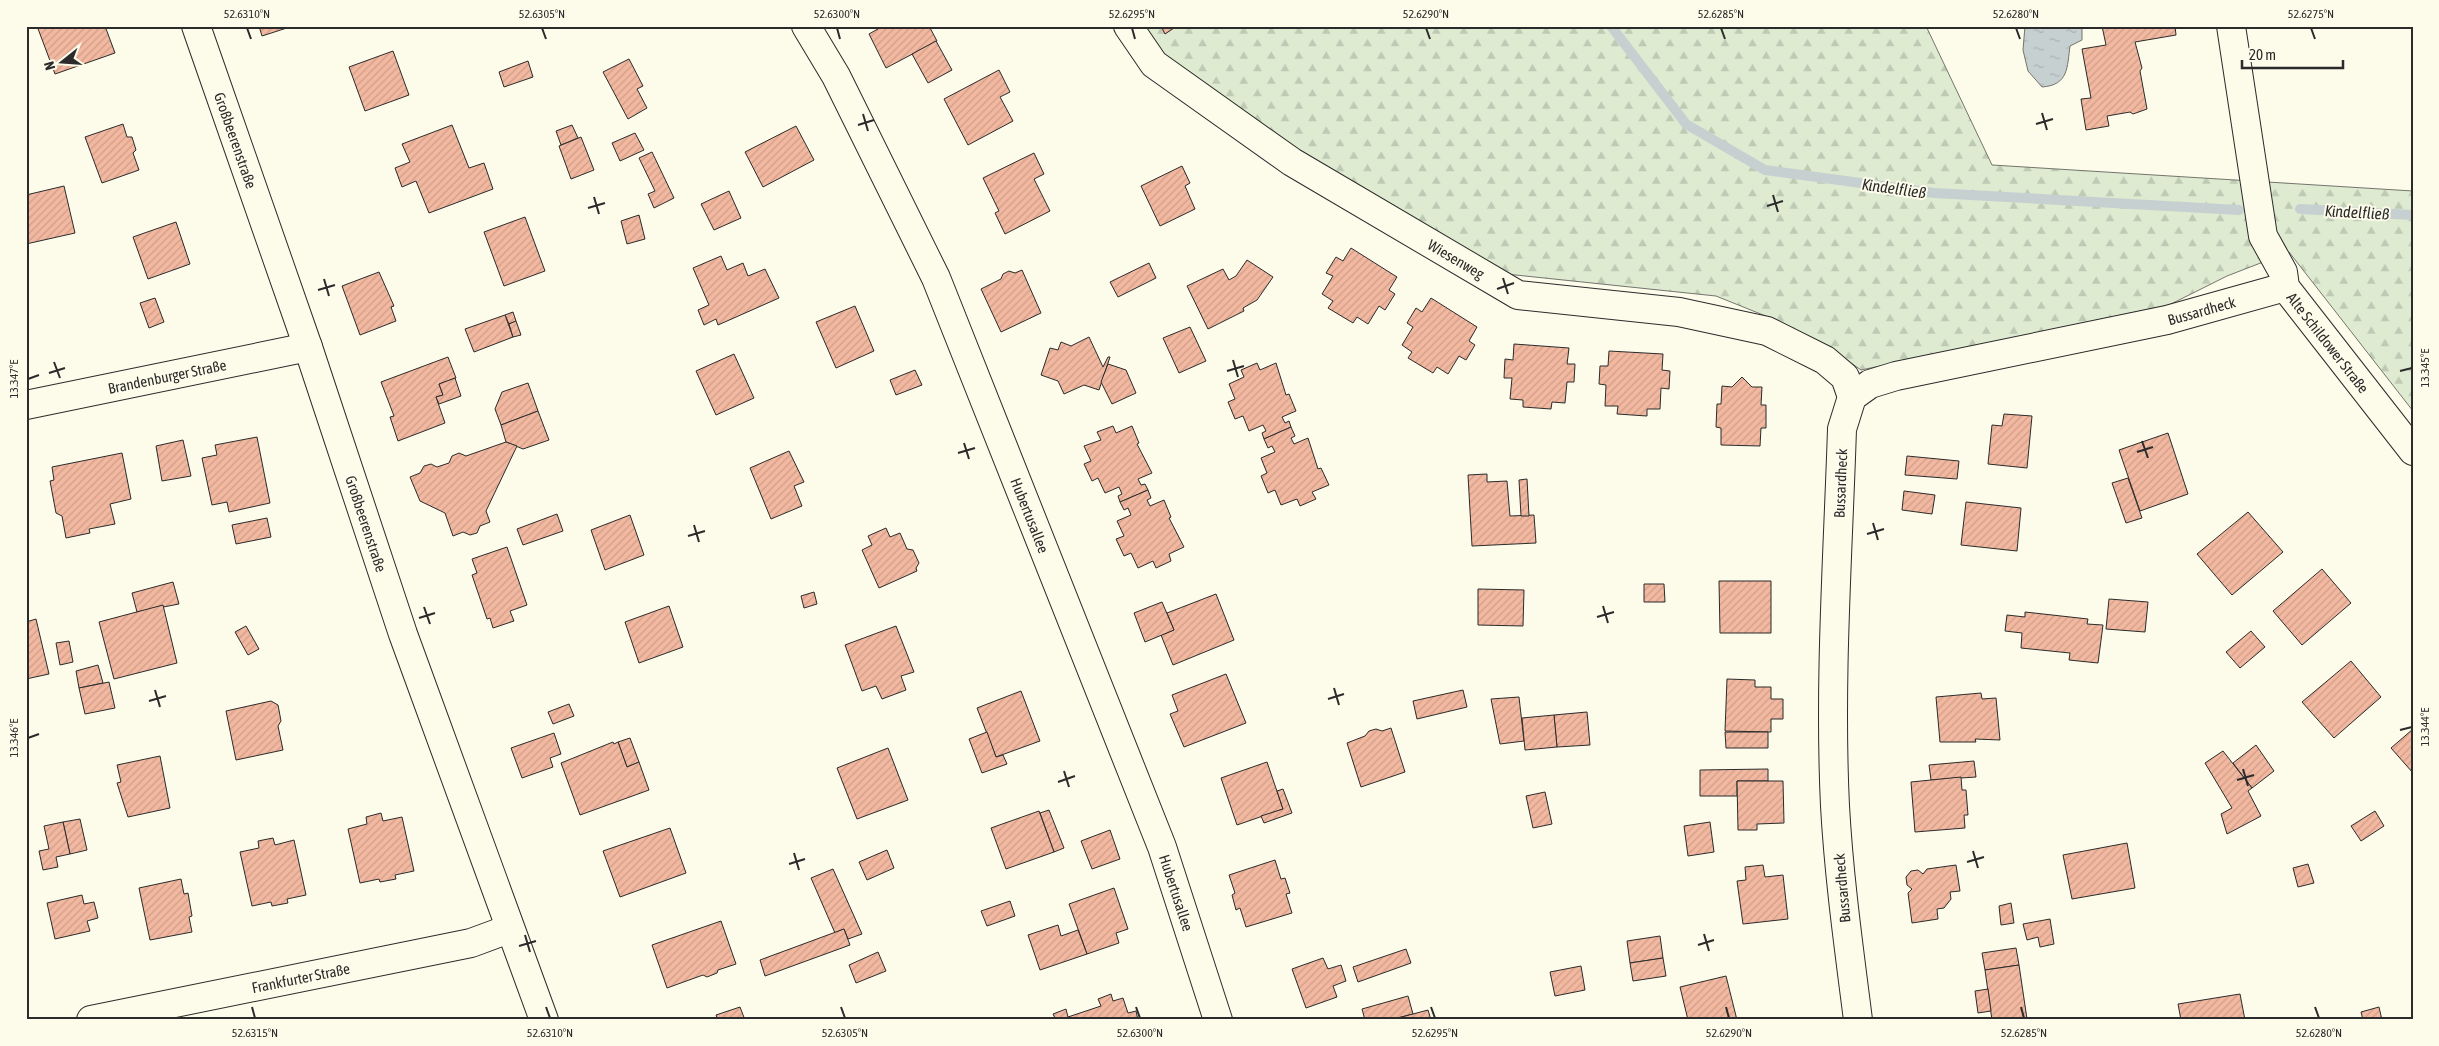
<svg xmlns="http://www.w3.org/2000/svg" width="2439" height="1046" font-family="'Asap Condensed',sans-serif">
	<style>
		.forest { fill: url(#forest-firs); stroke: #74746e }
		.water { fill: url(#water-ripples); stroke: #74746e }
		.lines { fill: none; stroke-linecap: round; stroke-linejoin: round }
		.stream { stroke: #c7d0d0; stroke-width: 10 }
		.building { fill: url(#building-hatch); stroke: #2b2b2b }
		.minor-casing { stroke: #2b2b2b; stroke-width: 30 }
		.minor { stroke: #fdfbea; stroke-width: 28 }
		.ticks { fill: none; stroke: #2b2b2b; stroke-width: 2 }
		.labels { text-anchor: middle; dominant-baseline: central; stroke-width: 4; stroke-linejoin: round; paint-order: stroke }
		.street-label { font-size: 15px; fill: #2b2b2b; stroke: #fdfbea }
		.water-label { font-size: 16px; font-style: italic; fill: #2b2b2b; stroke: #fdfbea }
		.neatline { fill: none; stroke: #2b2b2b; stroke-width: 2 }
		.ticks-label { font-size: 12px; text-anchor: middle; fill: #2b2b2b }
	</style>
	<defs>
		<pattern id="forest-firs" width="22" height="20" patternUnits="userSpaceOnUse" patternTransform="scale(1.25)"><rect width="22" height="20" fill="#deebd1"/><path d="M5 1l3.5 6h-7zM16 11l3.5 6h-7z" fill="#bfcab4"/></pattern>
		<pattern id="water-ripples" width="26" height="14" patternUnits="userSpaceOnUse" patternTransform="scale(1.25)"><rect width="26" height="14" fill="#c7d0d0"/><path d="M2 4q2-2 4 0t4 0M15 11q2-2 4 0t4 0" fill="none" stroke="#abb3b3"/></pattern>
		<pattern id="building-hatch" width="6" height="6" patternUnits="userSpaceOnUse" patternTransform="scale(1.25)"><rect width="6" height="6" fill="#f2b8a0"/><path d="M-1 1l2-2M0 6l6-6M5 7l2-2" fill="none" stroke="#d09e8a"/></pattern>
	</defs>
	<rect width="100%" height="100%" fill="#fdfbea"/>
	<path class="forest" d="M1141,26H1926L1992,165L2413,191V411L2289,252L2227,276L2169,305L1861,370L1831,349L1783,323L1716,296L1506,274L1211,99L1158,51Z"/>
	<path class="water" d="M2025,26H2082V40L2070,46C2067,67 2069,85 2042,87L2028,71L2023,50Z"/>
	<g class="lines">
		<g class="stream">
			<path d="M1611,26L1686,124L1765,170L1934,193L2239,210"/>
			<path d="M2300,209L2413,215"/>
		</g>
	</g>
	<g class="building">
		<path d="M37,26H105L115,53L55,74Z"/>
		<path d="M259,26H293L262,36Z"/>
		<path d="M883,26H929L937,41L886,68L869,34Z"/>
		<path d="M1161,26H1177L1165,34Z"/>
		<path d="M2102,26H2175L2176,35L2135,42L2142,68L2140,71L2147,109L2133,114L2130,112L2107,116L2109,126L2086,130L2081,99L2091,98L2082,49L2106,45Z"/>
		<path d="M936,41L952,70L928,83L912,54Z"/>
		<path d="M393,51L409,95L365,111L349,67Z"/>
		<path d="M629,59L643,86L637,89L647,108L628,119L603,72Z"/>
		<path d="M528,61L533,77L504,87L499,72Z"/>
		<path d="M999,70L1010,92L1000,97L1013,121L968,145L944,99Z"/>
		<path d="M123,124L127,137H132L136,150L133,153L139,170L102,183L85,137Z"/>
		<path d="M452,125L469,168L484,163L493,189L429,213L416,181L402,187L395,168L410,162L402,144Z"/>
		<path d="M572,125L578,138L561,145L556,131Z"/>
		<path d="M796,126L814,160L763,187L745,152Z"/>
		<path d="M635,133L644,150L620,161L612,143Z"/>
		<path d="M581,137L594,170L571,179L559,146Z"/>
		<path d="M652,152L674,198L654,208L648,194L655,191L639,158Z"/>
		<path d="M1034,153L1044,174L1034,179L1050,211L1005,234L995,213L999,211L983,178Z"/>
		<path d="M1182,166L1190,183L1185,186L1195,209L1160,226L1141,186Z"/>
		<path d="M64,186L75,233L26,244V195Z"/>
		<path d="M729,191L741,218L714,230L701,204Z"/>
		<path d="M639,215L645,239L627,244L621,221Z"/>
		<path d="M525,217L545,271L504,286L484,232Z"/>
		<path d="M176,222L190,264L148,279L133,237Z"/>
		<path d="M1351,248L1397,277L1389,290L1395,294L1385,310L1379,306L1368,324L1357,317L1353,323L1328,308L1333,301L1322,294L1333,276L1326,273L1336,257L1343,261Z"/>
		<path d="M721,256L727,270L743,263L748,276L765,269L779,298L718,325L716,319L704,325L698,310L709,305L693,268Z"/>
		<path d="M1247,260L1273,277L1257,300L1243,308L1244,311L1208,329L1187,286L1223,269L1229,280L1236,276Z"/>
		<path d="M1149,263L1156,278L1118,297L1110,282Z"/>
		<path d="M1022,270L1041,313L1001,332L981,289L1001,279L1003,274L1009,271L1015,273Z"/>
		<path d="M379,272L394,306L391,307L396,321L360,335L342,286Z"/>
		<path d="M155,298L164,322L149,328L140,303Z"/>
		<path d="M1431,298L1477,327L1469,341L1475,345L1466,360L1459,356L1448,374L1437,367L1433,373L1408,358L1412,352L1402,345L1413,327L1407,323L1416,308L1422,312Z"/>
		<path d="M855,306L874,351L836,368L816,322Z"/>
		<path d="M513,312L516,321L509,324L505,315Z"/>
		<path d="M505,315L513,337L474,352L465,329Z"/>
		<path d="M516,321L521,335L513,337L509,324Z"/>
		<path d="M1190,327L1206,361L1179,373L1163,338Z"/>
		<path d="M1089,337L1103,367L1108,357H1110L1099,390L1084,385L1064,394L1058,381L1041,375L1050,348L1058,350L1061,342L1071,346Z"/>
		<path d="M1514,344L1569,348L1567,364H1575L1574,382H1567L1565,403L1552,402L1551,409L1523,407V400L1510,399L1512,378H1504L1505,359L1513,360Z"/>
		<path d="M1609,351L1663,354L1662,370L1670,371L1669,389L1661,388L1660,409H1647V416L1617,414L1618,406H1605L1606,385L1599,384L1600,366H1608Z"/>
		<path d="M734,354L754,398L716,415L696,371Z"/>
		<path d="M448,357L456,378L439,384L443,395L436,397L445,423L398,441L390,417L394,416L381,382Z"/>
		<path d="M1257,363L1260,370L1276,363L1286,395L1289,394L1296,411L1282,417L1285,423L1289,421L1291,427L1264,439L1262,433L1266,431L1263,425L1249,431L1243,416L1235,419L1228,402L1235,399L1229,384L1244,377L1241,370Z"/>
		<path d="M1108,364L1126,370L1136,393L1112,404L1101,382Z"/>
		<path d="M915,370L922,385L896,395L890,380Z"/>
		<path d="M1742,377L1752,387H1762L1761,405H1766V428H1761L1760,446L1721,445V428L1716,427L1717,404H1721L1722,386L1732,387Z"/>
		<path d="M455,378L461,396L439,404L436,397L443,395L439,384Z"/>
		<path d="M528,383L538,411L501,425L495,409L502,392Z"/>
		<path d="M538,411L549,440L523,449L506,442L501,425Z"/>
		<path d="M2004,414L2032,416L2027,468L1988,464L1992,425L2002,426Z"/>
		<path d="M1113,426L1116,433L1132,426L1139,443L1137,444L1152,473L1138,479L1141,485L1145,484L1148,490L1120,502L1118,496L1122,494L1119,487L1105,493L1098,478L1092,481L1084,464L1091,461L1084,446L1101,440L1097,432Z"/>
		<path d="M1291,427L1295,436L1291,438L1294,444L1308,438L1318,469L1321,468L1329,485L1312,492L1316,499L1300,506L1297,499L1281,505L1275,490L1268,493L1261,476L1267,473L1261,458L1275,452L1272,446L1268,448L1264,439Z"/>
		<path d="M2168,433L2188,494L2140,511L2119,450Z"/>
		<path d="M257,437L270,503L229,512L227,502L212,505L202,458L217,455L215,445Z"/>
		<path d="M183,440L191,476L162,481L156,446Z"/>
		<path d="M506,442L517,446L486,511L490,522L480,526L477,533L470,535L463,532L453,536L445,513L420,501L410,477L420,473L424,466L431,464L437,467L449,463L452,456L459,453L466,456Z"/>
		<path d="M789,451L804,482L794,486L802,506L771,519L750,468Z"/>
		<path d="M122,453L131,499L110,504L115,524L89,529L90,533L66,538L62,516L56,513L50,481L54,480L52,467Z"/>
		<path d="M1907,456L1959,461L1957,479L1905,475Z"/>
		<path d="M1487,474V482L1507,481L1510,516L1534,515L1536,543L1472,546L1468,475Z"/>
		<path d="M2128,478L2142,518L2126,523L2112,483Z"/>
		<path d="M1527,479L1529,516H1521L1519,480Z"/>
		<path d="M1148,490L1151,498L1147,500L1150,506L1164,500L1171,517L1169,518L1184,547L1169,554L1171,561L1156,568L1153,561L1138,568L1131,553L1124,556L1116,539L1124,536L1117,521L1131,515L1128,508L1124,510L1120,502Z"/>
		<path d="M1904,491L1935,495L1932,514L1902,510Z"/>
		<path d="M1966,502L2021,508L2017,551L1961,545Z"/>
		<path d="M2248,512L2283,552L2232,595L2197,554Z"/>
		<path d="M557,514L563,531L523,545L517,529Z"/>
		<path d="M630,515L644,555L605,570L591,530Z"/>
		<path d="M267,518L271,537L236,544L232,525Z"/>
		<path d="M886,528L890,537L900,533L907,549L913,550L919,563L916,568L917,571L879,588L862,550L872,545L868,536Z"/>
		<path d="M507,547L527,605L510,611L514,621L493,628L490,618L487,619L472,575L477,573L472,559Z"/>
		<path d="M2322,569L2351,603L2302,645L2273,611Z"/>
		<path d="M1719,581H1771V633H1720Z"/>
		<path d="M173,582L179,604L137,612L132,593Z"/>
		<path d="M1644,584H1664L1665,602H1644Z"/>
		<path d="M1478,589L1524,590L1523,626L1478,625Z"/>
		<path d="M814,592L817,604L804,608L801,596Z"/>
		<path d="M1216,594L1234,640L1173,665L1161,635L1174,630L1167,613Z"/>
		<path d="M2109,599L2148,602L2145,632L2106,629Z"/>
		<path d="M1162,602L1174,630L1145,642L1134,613Z"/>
		<path d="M163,605L177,663L114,679L99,622Z"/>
		<path d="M669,606L683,647L639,663L625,622Z"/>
		<path d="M2025,612L2088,619L2087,624L2103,625L2098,663L2069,660L2070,653L2021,648L2022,633L2005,631L2007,615L2025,617Z"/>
		<path d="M36,619L49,674L26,679V622Z"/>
		<path d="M246,626L259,649L248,655L235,632Z"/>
		<path d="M896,626L914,672L901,676L906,690L882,699L876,686L862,691L845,645Z"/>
		<path d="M2251,631L2265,647L2240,668L2226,652Z"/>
		<path d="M69,641L73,662L60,665L56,643Z"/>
		<path d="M2351,661L2381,697L2334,738L2302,702Z"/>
		<path d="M98,665L103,683L79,688L76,671Z"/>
		<path d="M1226,674L1246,723L1184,747L1170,714L1178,711L1172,695Z"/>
		<path d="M1727,679L1755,680V687H1771V699H1783V719H1771V732L1725,731Z"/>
		<path d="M109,682L115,708L85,714L79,688Z"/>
		<path d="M1463,690L1467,707L1417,719L1413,701Z"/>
		<path d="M1021,691L1040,741L996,757L977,708Z"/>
		<path d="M1981,693L1982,699L1996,698L2000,740L1975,739L1976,742H1940L1936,697Z"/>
		<path d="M1519,697L1524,741L1500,744L1491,699Z"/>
		<path d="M271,701L278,705L281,721L278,726L283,750L236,760L226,711Z"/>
		<path d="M569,704L574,716L553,724L548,712Z"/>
		<path d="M1587,712L1590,745L1557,747L1554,715Z"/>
		<path d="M1554,715L1557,747L1525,750L1522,718Z"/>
		<path d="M1391,728L1405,772L1361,787L1347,743L1365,736L1369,731L1376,729L1382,731Z"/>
		<path d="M2413,729V773L2391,748Z"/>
		<path d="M987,732L996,757L1003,755L1007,764L982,773L969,739Z"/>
		<path d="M1725,732H1768V748H1726Z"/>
		<path d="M554,733L561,754L550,758L553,767L522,778L511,748Z"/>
		<path d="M630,738L639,762L627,767L618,742Z"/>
		<path d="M613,742L614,744L618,742L627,767L639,762L649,790L580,815L561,763Z"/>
		<path d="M2256,745L2274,771L2252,788L2233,763Z"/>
		<path d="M888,748L908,800L857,819L837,768Z"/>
		<path d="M2223,751L2252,788L2248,791L2261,816L2227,834L2221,814L2232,808L2205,763Z"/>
		<path d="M160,756L170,808L128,817L117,783L121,782L117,765Z"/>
		<path d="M1974,761L1976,777L1931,780L1929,765Z"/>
		<path d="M1267,762L1283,809L1237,825L1221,778Z"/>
		<path d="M1768,769V781H1737V796H1700V770Z"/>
		<path d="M1961,777L1962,790H1966L1968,815H1964L1965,828L1915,832L1911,782Z"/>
		<path d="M1737,781H1783L1784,823L1757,824V830H1738Z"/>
		<path d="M1283,789L1292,813L1264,823L1261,816L1283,809L1277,791Z"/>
		<path d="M1545,792L1552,824L1533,828L1526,796Z"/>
		<path d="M1049,810L1064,848L1054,852L1040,813Z"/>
		<path d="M1039,811L1054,852L1006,869L991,828Z"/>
		<path d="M2375,811L2384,826L2361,841L2351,826Z"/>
		<path d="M381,813L383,821L402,817L414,871L395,875L396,879L380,882L379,879L360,883L348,829L367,824L366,817Z"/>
		<path d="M80,819L87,850L70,854L63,822Z"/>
		<path d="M63,822L70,854L56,857L58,867L43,870L39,851L49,849L44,826Z"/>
		<path d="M1710,822L1714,852L1688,856L1684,826Z"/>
		<path d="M670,828L686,873L620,897L603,851Z"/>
		<path d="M1110,830L1120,859L1092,869L1081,841Z"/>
		<path d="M273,838L275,845L294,840L306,895L287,899L288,903L272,906L271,902L252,906L240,852L259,848L258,841Z"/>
		<path d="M2127,843L2135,888L2072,899L2063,855Z"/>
		<path d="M887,850L894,868L867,880L859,862Z"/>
		<path d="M1275,860L1281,879L1285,878L1290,893L1286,894L1292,913L1246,927L1240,908L1236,910L1232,895L1235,893L1229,875Z"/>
		<path d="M2308,864L2314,883L2298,887L2293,868Z"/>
		<path d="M1763,865L1765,877L1783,875L1788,919L1743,924L1737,881L1746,880L1745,867Z"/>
		<path d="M1956,865L1960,891L1950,892L1951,899L1944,908L1937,909L1938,919L1912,923L1908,893L1912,889L1907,885L1906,877L1911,871L1918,870L1923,874L1927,869Z"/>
		<path d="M833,869L862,934L848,939L844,929L835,933L811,878Z"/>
		<path d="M181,879L184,894L188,893L192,916L189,917L192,932L150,940L139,888Z"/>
		<path d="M1114,888L1128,929L1116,933L1119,943L1087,954L1069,904Z"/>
		<path d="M82,895L84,904L94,902L98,918L87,921L90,931L55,939L47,903Z"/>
		<path d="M1010,901L1015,916L987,926L981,911Z"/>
		<path d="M2011,903L2014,923L2001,925L1999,906Z"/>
		<path d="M2050,919L2054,944L2040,947L2038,937L2027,940L2023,924Z"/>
		<path d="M721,921L736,964L718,970L717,973L707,977L703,975L667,988L652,945Z"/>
		<path d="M1058,925L1061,936L1078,930L1087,954L1040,970L1028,935Z"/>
		<path d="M844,929L850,945L765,976L760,960Z"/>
		<path d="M1660,936L1663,958L1630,963L1627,941Z"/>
		<path d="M2016,948L2019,965L1985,970L1982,953Z"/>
		<path d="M1406,949L1411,963L1358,982L1353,967Z"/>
		<path d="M878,952L886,971L856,983L849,965Z"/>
		<path d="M1323,958L1328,969L1341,965L1346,981L1333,986L1337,997L1306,1008L1292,969Z"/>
		<path d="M1663,958L1666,976L1633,981L1630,963Z"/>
		<path d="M2019,965L2027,1019L1992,1020L1985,970Z"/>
		<path d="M1581,966L1585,990L1555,996L1550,972Z"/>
		<path d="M1726,976L1737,1020H1688L1680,987Z"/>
		<path d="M1988,989L1991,1011L1978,1013L1975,991Z"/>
		<path d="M1111,994L1113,1001L1123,998L1128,1013L1136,1011L1138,1020H1056L1053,1014L1066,1009L1068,1017L1101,1006L1098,999Z"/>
		<path d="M2240,994L2245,1020H2181L2178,1004Z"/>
		<path d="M1408,996L1413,1014L1390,1020H1365L1362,1009Z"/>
		<path d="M740,1007L745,1020H718L716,1015Z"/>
		<path d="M2379,1007L2382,1020H2363L2361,1012Z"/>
		<path d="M1428,1010L1431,1020H1390L1413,1014Z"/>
	</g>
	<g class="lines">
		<defs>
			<g id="minor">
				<path id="s1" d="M196,26L308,347L403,634L544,1020"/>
				<path id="s2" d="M806,26L836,76L936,278L1162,847L1218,1020"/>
				<path id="s3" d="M1128,26L1154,64L1292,162L1518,295L1679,312L1767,331L1825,360L1845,377L1852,397"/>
				<path id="s4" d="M2231,26L2263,236L2283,272L2285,287L2413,451"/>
				<path id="s5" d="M26,405L308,347"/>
				<path id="s6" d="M91,1020L471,943L509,929"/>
				<path id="s7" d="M1858,1020C1849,949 1839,878 1835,806C1829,680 1838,554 1842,429L1852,397L1870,384L1896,376L2167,320L2285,287"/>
			</g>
		</defs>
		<use href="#minor" class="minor-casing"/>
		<use href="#minor" class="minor"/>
	</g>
	<path class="ticks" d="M247,28L251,39M542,28L546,39M837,28L840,39M1132,28L1135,39M1426,28L1430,39M1721,28L1725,39M2016,28L2020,39M2311,28L2315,39M2042,113L2047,130M863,114L868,131M2036,124L2053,119M858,125L874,120M1773,195L1778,212M594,197L599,214M1767,206L1783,201M588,208L605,203M1503,278L1508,294M324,279L329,296M1497,289L1514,283M318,290L335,285M1233,360L1238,377M54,362L60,378M1227,371L1244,366M2400,371L2412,368M49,373L65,368M28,379L39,375M2142,441L2148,458M964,443L969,459M2137,452L2153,447M958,453L975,448M1873,523L1878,540M694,525L699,542M1867,534L1884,529M688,536L705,531M1603,606L1608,623M424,607L430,624M1597,617L1614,612M419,618L435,613M1334,688L1339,705M155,690L160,707M1328,699L1344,694M149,701L166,696M2400,730L2412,727M28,738L39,734M2243,769L2248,786M1064,771L1069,787M2237,780L2254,775M1058,782L1075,776M1973,851L1978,868M794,853L799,870M1967,862L1984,857M789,864L805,859M1704,934L1709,951M525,935L530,952M1698,945L1714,940M519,946L536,941M252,1007L255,1018M546,1007L550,1018M841,1007L845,1018M1136,1007L1140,1018M1431,1007L1435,1018M1726,1007L1729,1018M2021,1007L2024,1018M2315,1007L2319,1018"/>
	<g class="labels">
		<g class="street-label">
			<text stroke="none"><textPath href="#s1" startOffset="121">Großbeerenstraße</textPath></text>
			<text stroke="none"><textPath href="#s3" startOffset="406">Wiesenweg</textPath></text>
			<text stroke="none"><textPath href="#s7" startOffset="988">Bussardheck</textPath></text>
			<text stroke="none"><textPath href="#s4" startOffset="339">Alte Schildower Straße</textPath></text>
			<text stroke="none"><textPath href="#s5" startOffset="144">Brandenburger Straße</textPath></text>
			<text stroke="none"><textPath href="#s7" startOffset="538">Bussardheck</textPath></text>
			<text stroke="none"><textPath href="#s2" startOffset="539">Hubertusallee</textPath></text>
			<text stroke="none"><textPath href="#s1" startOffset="526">Großbeerenstraße</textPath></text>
			<text transform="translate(1842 888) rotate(-95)">Bussardheck</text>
			<text stroke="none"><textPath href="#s2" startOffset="944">Hubertusallee</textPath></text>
			<text stroke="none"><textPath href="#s6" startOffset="214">Frankfurter Straße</textPath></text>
		</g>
		<g class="water-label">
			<text transform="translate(1894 188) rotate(8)">Kindelfließ</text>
			<text transform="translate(2357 212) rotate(3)">Kindelfließ</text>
		</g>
	</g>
	<rect width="2439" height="1046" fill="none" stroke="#fdfbea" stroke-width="55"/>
	<g transform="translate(62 62) rotate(253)" stroke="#fdfbea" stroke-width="4" paint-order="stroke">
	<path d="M0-4L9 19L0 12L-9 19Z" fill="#2b2b2b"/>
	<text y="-8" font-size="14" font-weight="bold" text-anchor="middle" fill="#2b2b2b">N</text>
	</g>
	<path d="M2242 60v8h101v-8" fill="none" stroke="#2b2b2b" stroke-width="2.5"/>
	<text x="2249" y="60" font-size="15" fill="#2b2b2b" stroke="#fdfbea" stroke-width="4" paint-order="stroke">20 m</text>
	<rect x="28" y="28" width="2384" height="990" class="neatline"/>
	<g class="ticks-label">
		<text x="247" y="18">52.6310°N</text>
		<text x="542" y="18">52.6305°N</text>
		<text x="837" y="18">52.6300°N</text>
		<text x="1132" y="18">52.6295°N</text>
		<text x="1426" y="18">52.6290°N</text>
		<text x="1721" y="18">52.6285°N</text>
		<text x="2016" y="18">52.6280°N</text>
		<text x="2311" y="18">52.6275°N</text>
		<text transform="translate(2425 368) rotate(-90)" y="4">13.345°E</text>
		<text transform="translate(14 379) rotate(-90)" y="4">13.347°E</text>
		<text transform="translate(2425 727) rotate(-90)" y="4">13.344°E</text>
		<text transform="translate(14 738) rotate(-90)" y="4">13.346°E</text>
		<text x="255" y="1037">52.6315°N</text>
		<text x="550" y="1037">52.6310°N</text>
		<text x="845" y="1037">52.6305°N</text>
		<text x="1140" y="1037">52.6300°N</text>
		<text x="1435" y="1037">52.6295°N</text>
		<text x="1729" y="1037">52.6290°N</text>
		<text x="2024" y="1037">52.6285°N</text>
		<text x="2319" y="1037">52.6280°N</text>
	</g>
</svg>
